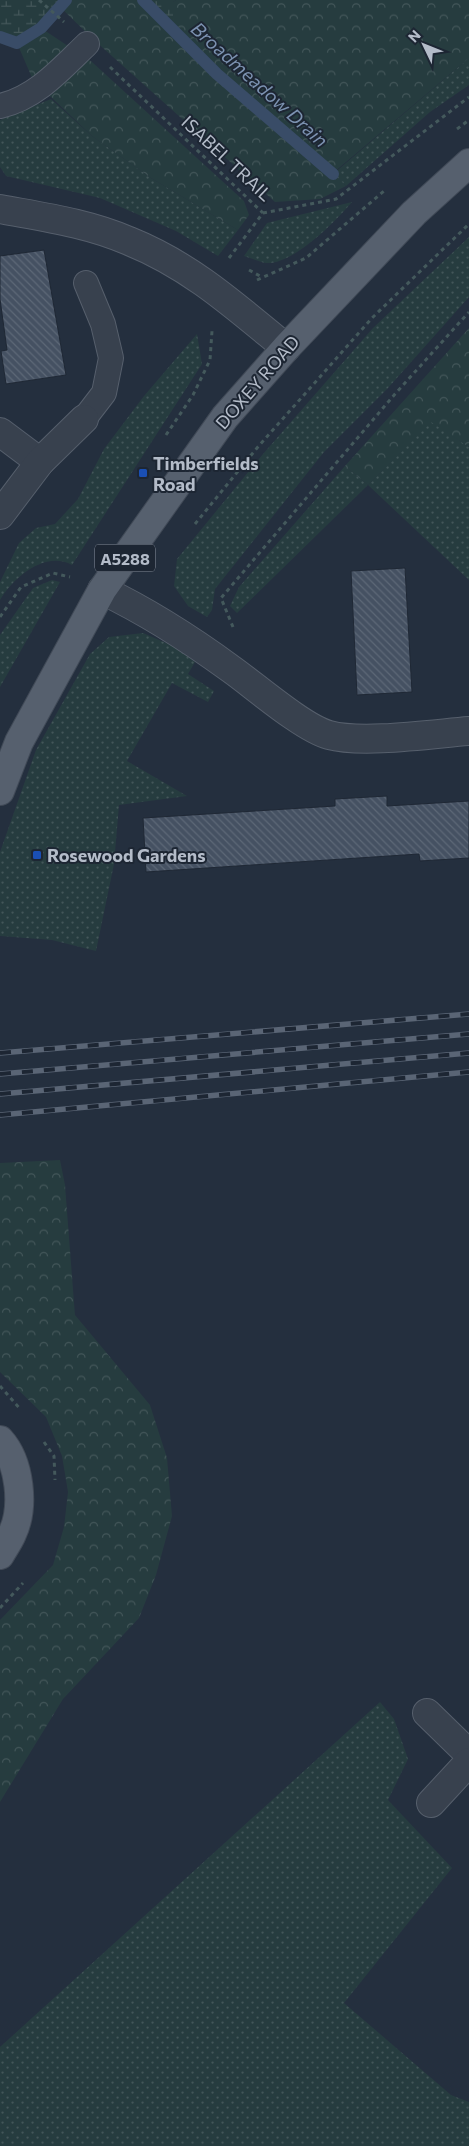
<svg xmlns="http://www.w3.org/2000/svg" width="469" height="2146" font-family="Commissioner,sans-serif">
	<style>
		.grass { fill: url(#grass-dots) }
		.forest { fill: url(#forest-crowns) }
		.wetland { fill: url(#wetland-marsh) }
		.lines { fill: none; stroke-linecap: round; stroke-linejoin: round }
		.stream { stroke: #394c67; stroke-width: 12 }
		.building { fill: url(#building-back-hatch); stroke: #1f2835 }
		.lane-casing { stroke: #565f6c; stroke-width: 26 }
		.street-casing { stroke: #565f6c; stroke-width: 30 }
		.primary-casing { stroke: #414a57; stroke-width: 30 }
		.path { stroke: #44595c; stroke-width: 3; stroke-dasharray: 4 4; stroke-linecap: butt }
		.lane { stroke: #38414e; stroke-width: 24 }
		.street { stroke: #38414e; stroke-width: 28 }
		.primary { stroke: #56606e; stroke-width: 28 }
		.rail-casing { stroke: #5a6575; stroke-width: 5.5 }
		.rail { stroke: #1d2633; stroke-width: 4; stroke-dasharray: 11; stroke-linecap: butt }
		.transit-dot { fill: #1a4fb4; stroke: #1d2633; stroke-width: 2 }
		.labels { text-anchor: middle; dominant-baseline: central; stroke-width: 4; stroke-linejoin: round; paint-order: stroke }
		.shield { fill: #1d2633; stroke: #878f9c; stroke-width: 1 }
		.shield-label { font-size: 16px; font-weight: bold; fill: #b4bcc9 }
		.street-label { font-size: 18px; fill: #b4bcc9; stroke: #1d2633 }
		.poi-label { font-size: 18px; font-weight: bold; fill: #b4bcc9; stroke: #1d2633; text-anchor: start }
		.water-label { font-size: 19px; font-style: italic; fill: #7c92b1; stroke: #1d2633 }
	</style>
	<defs>
		<pattern id="grass-dots" width="8" height="8" patternUnits="userSpaceOnUse" patternTransform="scale(1.25)"><rect width="8" height="8" fill="#263c3f"/><path d="M2 2h.1M6 6h.1" fill="none" stroke="#435659" stroke-width="1.8" stroke-linecap="round"/></pattern>
		<pattern id="forest-crowns" width="20" height="18" patternUnits="userSpaceOnUse" patternTransform="scale(1.25)"><rect width="20" height="18" fill="#263c3f"/><path d="M2 6a3 3 0 1 1 6 0M12 15a3 3 0 1 1 6 0" fill="none" stroke="#435659"/></pattern>
		<pattern id="wetland-marsh" width="20" height="14" patternUnits="userSpaceOnUse" patternTransform="scale(1.25)"><rect width="20" height="14" fill="#263c3f"/><path d="M1 5h8M5 5V1M11 12h8M15 12V8" fill="none" stroke="#435659"/></pattern>
		<pattern id="building-back-hatch" width="6" height="6" patternUnits="userSpaceOnUse" patternTransform="scale(1.25)"><rect width="6" height="6" fill="#455162"/><path d="M-1 5l2 2M0 0l6 6M5-1l2 2" fill="none" stroke="#5d6877"/></pattern>
	</defs>
	<rect width="100%" height="100%" fill="#242f3e"/>
	<g class="grass">
		<path d="M469,58V85L430,112L346,186L333,174Z"/>
		<path d="M51,99L92,136L151,178L238,230L218,256L176,231L100,198L6,176L0,167V120Z"/>
		<path d="M352,202C336,221 293,265 266,263C259,262 251,258 244,256L267,223Z"/>
		<path d="M469,237V297L388,388L324,452L215,589L212,610L207,617L188,606L174,586L177,559L263,454L373,328Z"/>
		<path d="M197,334L202,364L72,565C45,550 13,578 0,600V582L19,543L36,528L55,524L78,499L104,449L144,396Z"/>
		<path d="M431,421L469,447V580L368,485L237,613L230,606L239,587L345,466L368,485Z"/>
		<path d="M52,580L60,582L0,687V635L33,588Z"/>
		<path d="M143,633L173,646L195,662L188,674L214,691L208,702L172,683L127,761L187,796L119,805L114,864L96,951L52,940L0,936V852L36,750L90,654L109,637Z"/>
		<path d="M380,1702L394,1719L408,1759L388,1800L452,1868L344,2003L451,2095L469,2102V2146H0V2047Z"/>
	</g>
	<g class="forest">
		<path d="M66,0H143L172,30L173,2L176,0H469V58L333,173L346,186L320,199L275,202L94,40L60,7Z"/>
		<path d="M41,28L92,62L244,201L249,215L238,230L151,178L92,136L33,80L17,43Z"/>
		<path d="M469,328V447L431,422L368,485L345,466Z"/>
		<path d="M60,1160L65,1185L75,1315L150,1405L167,1458L172,1516L156,1575L139,1618L63,1699L0,1802V1620L53,1565L64,1527L68,1492L62,1456L46,1417L0,1372V1163Z"/>
	</g>
	<g class="wetland">
		<path d="M0,0H66L41,28L17,43L0,37Z"/>
		<path d="M143,0H176L173,2V30Z"/>
	</g>
	<g class="lines">
		<g class="stream">
			<path d="M143,0L217,74L333,174"/>
			<path d="M0,37L17,43L41,28L66,0"/>
		</g>
	</g>
	<g class="building">
		<path d="M44,250L66,375L6,384L1,351L7,350L0,299V256Z"/>
		<path d="M405,568L412,692L357,695L351,571Z"/>
		<path d="M387,796V806L469,801V858L420,861L419,854L146,872L143,818L335,806V799Z"/>
	</g>
	<g class="lines">
		<defs>
			<g id="lane">
				<path d="M0,106C36,98 61,69 87,44"/>
				<path d="M84,419L104,393L111,358L103,324L86,283"/>
			</g>
			<g id="street">
				<path d="M0,209C43,217 88,223 129,241C191,266 235,306 286,348"/>
				<path d="M0,432L40,462"/>
				<path d="M0,515L40,462L84,419"/>
				<path d="M102,590C148,612 190,639 231,669C255,686 303,728 329,735C362,744 432,734 469,731"/>
				<path d="M427,1713L469,1754"/>
				<path d="M431,1803L469,1762"/>
			</g>
			<g id="primary">
				<path d="M0,791L19,742L102,590L225,417L286,348L414,213L469,163"/>
				<path d="M0,1440C20,1462 25,1507 12,1534C9,1541 4,1548 0,1555"/>
			</g>
		</defs>
		<use href="#lane" class="lane-casing"/>
		<use href="#street" class="street-casing"/>
		<use href="#primary" class="primary-casing"/>
		<g class="path">
			<path d="M39,0L64,22"/>
			<path d="M110,67L263,213"/>
			<path d="M457,129L469,120"/>
			<path d="M263,213L336,199L469,97"/>
			<path d="M229,258L263,213"/>
			<path d="M249,270L260,276"/>
			<path d="M257,280L306,258L384,191"/>
			<path d="M166,435L193,395L210,360L212,331"/>
			<path d="M195,524L257,448L372,318L469,224"/>
			<path d="M0,617L21,587L53,573L70,577"/>
			<path d="M233,627L221,598L395,394L469,312"/>
			<path d="M0,1386L21,1410"/>
			<path d="M44,1442L54,1456L55,1480"/>
			<path d="M0,1608L23,1583"/>
		</g>
		<use href="#lane" class="lane"/>
		<use href="#street" class="street"/>
		<use href="#primary" class="primary"/>
		<defs>
			<g id="rail">
				<path d="M0,1053L469,1014"/>
				<path d="M0,1074L469,1034"/>
				<path d="M0,1094L469,1053"/>
				<path d="M0,1115L469,1072"/>
			</g>
		</defs>
		<use href="#rail" class="rail-casing"/>
		<use href="#rail" class="rail"/>
	</g>
	<g class="transit-dot">
		<rect x="138" y="468" width="10" height="10" rx="2.5"/>
		<rect x="32" y="850" width="10" height="10" rx="2.5"/>
	</g>
	<g class="labels">
		<rect class="shield" x="95" y="544.5" width="60" height="27" rx="4"/>
		<g class="shield-label">
			<text x="125" y="558">A5288</text>
		</g>
		<g class="street-label">
			<text transform="translate(227 158) rotate(43)">ISABEL TRAIL</text>
			<text transform="translate(257 382) rotate(-49)">DOXEY ROAD</text>
		</g>
		<g class="poi-label">
			<text x="153" y="463">Timberfields<tspan x="153" dy="21">Road</tspan></text>
			<text x="47" y="855">Rosewood Gardens</text>
		</g>
		<g class="water-label">
			<text transform="translate(260 84) rotate(42)">Broadmeadow Drain</text>
		</g>
	</g>
	<g transform="translate(424 45) rotate(313)" stroke="#1d2633" stroke-width="4" paint-order="stroke">
	<path d="M0-4L9 19L0 12L-9 19Z" fill="#b4bcc9"/>
	<text y="-8" font-size="14" font-weight="bold" text-anchor="middle" fill="#b4bcc9">N</text>
	</g>
</svg>
